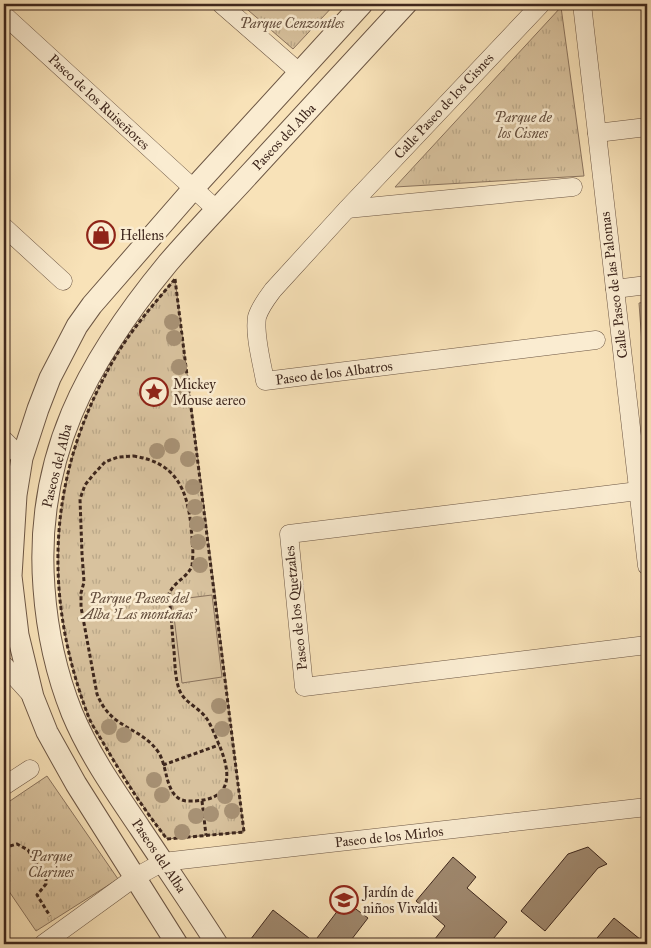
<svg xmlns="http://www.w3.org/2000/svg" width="651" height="948" font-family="'IM FELL Great Primer',serif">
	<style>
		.park { fill: url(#park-tufts); stroke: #8b745e }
		.garden { fill: #d8c29e; stroke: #8b745e }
		.building { fill: #9f886e; stroke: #3e271d }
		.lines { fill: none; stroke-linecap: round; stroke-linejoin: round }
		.minor-casing { stroke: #6c5644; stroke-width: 19 }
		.tertiary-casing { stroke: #6c5644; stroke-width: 23 }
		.path { stroke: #3e271d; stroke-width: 3; stroke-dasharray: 4 2.5; stroke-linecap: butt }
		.minor { stroke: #faecd1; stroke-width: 18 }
		.tertiary { stroke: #faecd1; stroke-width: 21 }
		.tree { fill: #a79174 }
		.labels { text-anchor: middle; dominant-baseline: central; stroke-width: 5; stroke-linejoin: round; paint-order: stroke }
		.park-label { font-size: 14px; font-style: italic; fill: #644e3d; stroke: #faecd1 }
		.street-label { font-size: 14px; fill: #3e271d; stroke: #faecd1 }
		.poi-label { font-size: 14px; fill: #3e271d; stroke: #faecd1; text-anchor: start }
	</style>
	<defs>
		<pattern id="park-tufts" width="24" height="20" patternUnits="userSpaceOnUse" patternTransform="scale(1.25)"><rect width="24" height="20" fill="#d8c29e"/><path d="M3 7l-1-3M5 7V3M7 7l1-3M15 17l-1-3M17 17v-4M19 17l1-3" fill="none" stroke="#baa788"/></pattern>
	</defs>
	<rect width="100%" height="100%" fill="#f8e2b8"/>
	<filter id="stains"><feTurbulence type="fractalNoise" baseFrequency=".004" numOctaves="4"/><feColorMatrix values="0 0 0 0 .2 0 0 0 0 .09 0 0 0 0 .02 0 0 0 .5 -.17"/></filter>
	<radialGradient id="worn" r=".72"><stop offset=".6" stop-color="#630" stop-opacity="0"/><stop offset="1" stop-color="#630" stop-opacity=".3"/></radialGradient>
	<g class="park">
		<path d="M241,4H335L293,49Z"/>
		<path d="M561,7L584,176L395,187Z"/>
		<path d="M175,279L214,585L244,832L167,839C145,811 129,784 110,754C103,742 94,730 89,718C42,595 48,475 113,361C130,331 153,305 175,279Z"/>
		<path d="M647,302V412L639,303Z"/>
		<path d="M47,776L118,879L36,931L4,884V805Z"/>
	</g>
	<path class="garden" d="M212,595L222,677L182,683L172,600Z"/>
	<g class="building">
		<path d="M588,847L607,864L598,868L545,931L521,911L568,854Z"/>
		<path d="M453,857L476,877L467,888L507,922L489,944H431L445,926L416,901Z"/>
		<path d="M345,901L368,918L348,944H247L273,910L314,942Z"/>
		<path d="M614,918L646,944H592Z"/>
	</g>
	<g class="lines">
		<defs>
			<g id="minor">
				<path d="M221,4L300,73"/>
				<path d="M541,4L347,209L273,290C267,298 260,307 257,317C254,335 262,363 265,381L596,340"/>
				<path d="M582,4L647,566"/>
				<path d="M4,15L217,210"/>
				<path d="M597,133L647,127"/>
				<path d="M347,209L573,187"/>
				<path d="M4,227L63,281"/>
				<path d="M615,289L647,285"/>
				<path d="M4,440L22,458"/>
				<path d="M638,491L289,534L304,687L647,645"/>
				<path d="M4,665L33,697"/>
				<path d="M4,786L30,769"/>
				<path d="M43,944L134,878L163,862L647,807"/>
			</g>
			<g id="tertiary">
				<path d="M177,944L76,784L47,732L33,697L18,635L11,576L16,495L22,458L38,409L50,378L77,326L92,305L193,189L362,4"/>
				<path d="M217,944C192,905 166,867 140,828C115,791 89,754 72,713C56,673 47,630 44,588C34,457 87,361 168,263C192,235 218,208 243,181C298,122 352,63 406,4"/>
			</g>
		</defs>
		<use href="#minor" class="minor-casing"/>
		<use href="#tertiary" class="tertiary-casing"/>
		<g class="path">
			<path d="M175,279L244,832L167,839C145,811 126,782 108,751C102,740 94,729 89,718C42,595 47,476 113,361C130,331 153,305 175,279Z"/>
			<path d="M133,456C175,462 187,488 191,526C192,538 194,552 192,565C189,577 174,581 169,594C171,613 172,632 174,651C175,664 175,677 179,689C184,703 199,707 207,719C211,725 214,733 217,740C232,773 235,802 188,801C175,801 170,789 167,778C165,770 163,760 159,753C141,726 111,730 97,694L81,607V593L84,582L82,554L80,499L85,485L93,475L105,462L118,457Z"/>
			<path d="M163,765L219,745"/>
			<path d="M202,801L206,835"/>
			<path d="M10,846L17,844L28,850L46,879V884L37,895L50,916"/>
		</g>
		<use href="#minor" class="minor"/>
		<use href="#tertiary" class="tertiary"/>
	</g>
	<g class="tree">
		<circle cx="172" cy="322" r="8"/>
		<circle cx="174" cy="338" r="8"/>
		<circle cx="179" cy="367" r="8"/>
		<circle cx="182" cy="396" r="8"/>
		<circle cx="172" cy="446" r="8"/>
		<circle cx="157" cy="451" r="8"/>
		<circle cx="188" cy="459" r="8"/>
		<circle cx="193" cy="487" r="8"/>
		<circle cx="195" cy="507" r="8"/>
		<circle cx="197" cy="524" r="8"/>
		<circle cx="198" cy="542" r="8"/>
		<circle cx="200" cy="565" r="8"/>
		<circle cx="219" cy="706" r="8"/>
		<circle cx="109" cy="727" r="8"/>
		<circle cx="222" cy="729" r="8"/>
		<circle cx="124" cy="735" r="8"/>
		<circle cx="154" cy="780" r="8"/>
		<circle cx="162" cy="795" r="8"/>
		<circle cx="225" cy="796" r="8"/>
		<circle cx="232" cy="811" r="8"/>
		<circle cx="211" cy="814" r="8"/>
		<circle cx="196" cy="816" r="8"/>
		<circle cx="182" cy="832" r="8"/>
	</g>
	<defs>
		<symbol id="shop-ring" viewBox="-11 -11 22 22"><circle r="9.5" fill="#faecd1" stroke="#8f2418" stroke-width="1.5"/><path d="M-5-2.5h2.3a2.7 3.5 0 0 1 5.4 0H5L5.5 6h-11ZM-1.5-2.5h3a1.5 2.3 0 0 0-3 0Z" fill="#8f2418"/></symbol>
		<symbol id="sight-ring" viewBox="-11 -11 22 22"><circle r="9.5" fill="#faecd1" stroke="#8f2418" stroke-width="1.5"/><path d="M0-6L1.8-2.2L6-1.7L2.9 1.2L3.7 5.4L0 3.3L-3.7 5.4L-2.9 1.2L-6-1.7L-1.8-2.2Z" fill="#8f2418"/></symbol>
		<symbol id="school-ring" viewBox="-11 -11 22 22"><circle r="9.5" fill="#faecd1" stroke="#8f2418" stroke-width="1.5"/><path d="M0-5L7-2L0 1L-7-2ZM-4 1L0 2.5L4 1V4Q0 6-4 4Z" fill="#8f2418"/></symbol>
	</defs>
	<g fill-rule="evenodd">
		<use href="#shop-ring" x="85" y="219" width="32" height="32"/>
		<use href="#sight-ring" x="138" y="376" width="32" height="32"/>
		<use href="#school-ring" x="328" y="884" width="32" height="32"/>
	</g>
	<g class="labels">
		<g class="park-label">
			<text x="292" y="23">Parque Cenzontles</text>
			<text x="523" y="117">Parque de<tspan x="523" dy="16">los Cisnes</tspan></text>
			<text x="139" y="598">Parque Paseos del<tspan x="139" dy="16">Alba 'Las montañas'</tspan></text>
			<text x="51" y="856">Parque<tspan x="51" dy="16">Clarines</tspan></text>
		</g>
		<g class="street-label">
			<text transform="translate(99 102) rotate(43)">Paseo de los Ruiseñores</text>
			<text transform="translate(444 106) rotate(-47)">Calle Paseo de los Cisnes</text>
			<text transform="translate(284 137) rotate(-47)">Paseos del Alba</text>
			<text transform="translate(614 285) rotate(-97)">Calle Paseo de las Palomas</text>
			<text transform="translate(334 373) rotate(-7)">Paseo de los Albatros</text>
			<text transform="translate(57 466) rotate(-76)">Paseos del Alba</text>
			<text transform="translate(296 608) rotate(-96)">Paseo de los Quetzales</text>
			<text transform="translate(389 837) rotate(-6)">Paseo de los Mirlos</text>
			<text transform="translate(159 856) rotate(56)">Paseos del Alba</text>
		</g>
		<g class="poi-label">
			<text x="120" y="235">Hellens</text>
			<text x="173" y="384">Mickey<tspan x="173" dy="16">Mouse aereo</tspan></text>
			<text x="363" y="892">Jardín de<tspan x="363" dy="16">niños Vivaldi</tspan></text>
		</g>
	</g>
	<rect width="651" height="948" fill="none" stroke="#f8e2b8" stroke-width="20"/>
	<rect x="5" y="5" width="641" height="938" fill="none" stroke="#3e271d" stroke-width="2.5"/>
	<rect x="10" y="10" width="631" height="928" fill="none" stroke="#3e271d"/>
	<rect width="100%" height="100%" filter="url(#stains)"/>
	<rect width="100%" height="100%" fill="url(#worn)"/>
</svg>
